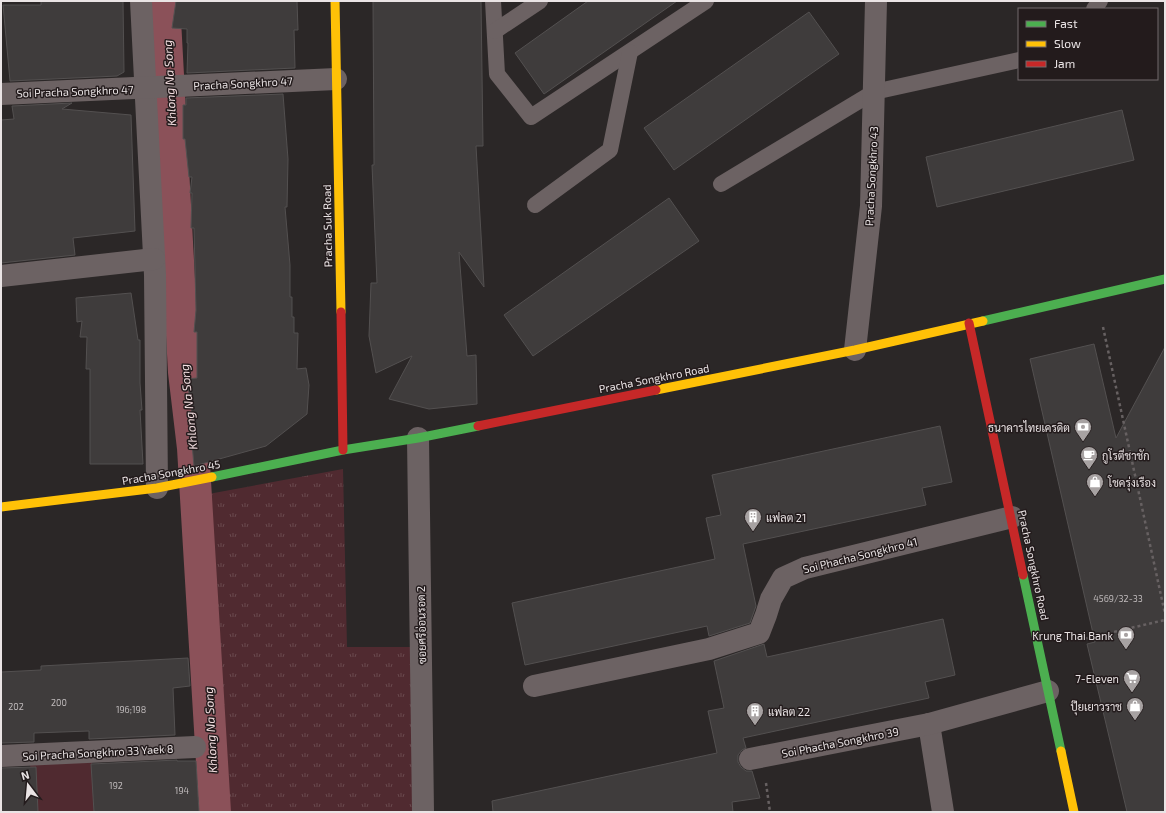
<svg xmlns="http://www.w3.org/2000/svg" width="1166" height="813" font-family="'Exo 2',Sarabun,sans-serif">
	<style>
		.grass { fill: url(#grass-tufts) }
		.garden { fill: #502a30 }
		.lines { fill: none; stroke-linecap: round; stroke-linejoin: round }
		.canal { stroke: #8b5159; stroke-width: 32 }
		.building { fill: #3f3c3c; stroke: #535050 }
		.path { stroke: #676162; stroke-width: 2.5; stroke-dasharray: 3 3; stroke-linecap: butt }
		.lane { stroke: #6c6263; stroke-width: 16 }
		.street { stroke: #6c6263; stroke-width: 22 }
		.fast { stroke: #4caf50; stroke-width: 9 }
		.slow { stroke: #ffc107; stroke-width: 9 }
		.jam { stroke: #c62828; stroke-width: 9 }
		.labels { text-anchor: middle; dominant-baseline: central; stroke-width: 3; stroke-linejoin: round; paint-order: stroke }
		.number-label { font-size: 9px; fill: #bfbabb }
		.street-label { font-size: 11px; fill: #eae4e5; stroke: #231b1c }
		.poi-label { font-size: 11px; fill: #eae4e5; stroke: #231b1c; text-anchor: end }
		.water-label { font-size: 12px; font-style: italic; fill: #f3dee0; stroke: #231b1c }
	</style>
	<defs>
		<pattern id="grass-tufts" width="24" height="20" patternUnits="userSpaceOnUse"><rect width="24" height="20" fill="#502a30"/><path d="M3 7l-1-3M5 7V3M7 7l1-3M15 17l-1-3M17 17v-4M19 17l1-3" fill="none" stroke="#69494e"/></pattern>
	</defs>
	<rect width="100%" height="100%" fill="#2b2727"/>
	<path class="grass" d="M343,469L347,647H413L415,812H226L203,495Z"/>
	<path class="garden" d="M92,759L94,812H32L30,761Z"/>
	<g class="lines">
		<path class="canal" d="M164,1L184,372L193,448L215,812"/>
	</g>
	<g class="building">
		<path d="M41,1H123L124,72L117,76L10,81L3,5H41Z"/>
		<path d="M176,1H297L298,30H294L295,68L187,73L188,43H187V29L172,28Z"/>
		<path d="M373,1H481L483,146H476L484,287L459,252L467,356L476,355L477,404L429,409L389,399L412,356L376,373L369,336L371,283H377L372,165H374Z"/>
		<path d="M588,1H677L544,94L515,53Z"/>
		<path d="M809,12L839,54L674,170L644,128Z"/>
		<path d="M283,94L288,159L287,207H285L290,265V297H292V317H294V333H298L297,369L306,368L309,385L307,414L266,446L194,466L190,421L193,420L187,379L197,378V332H194L196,310L194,228H191L192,193H190L192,177H189L185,139H183V105H186V98Z"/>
		<path d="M72,103L62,109L131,115L135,231L73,238L75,255L1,263V120L14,119L12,106Z"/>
		<path d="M1122,110L1134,160L937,207L926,157Z"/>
		<path d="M669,198L699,241L533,356L504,315Z"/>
		<path d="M131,293L138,340H140V383L142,410H140L143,464H90V369H86L87,337H80L82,321L77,322L76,298Z"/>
		<path d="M1094,344L1116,438L1165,347V812H1127L1087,644L1095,642L1030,359Z"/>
		<path d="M940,426L952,482L922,488L926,505L743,544L756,606L750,623L709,636L707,626L525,665L512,603L715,559L706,518L721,515L712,475Z"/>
		<path d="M943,619L955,675L925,682L929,698L743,738L746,748L742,750L738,755V762L741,767L746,771H752L760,798L732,802L733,812H493L492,801L717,753L708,711L724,708L714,661L764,644L767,657Z"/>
		<path d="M188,658L190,686L173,688L175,735L89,739V731L34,733V742L1,743V672L41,670V666Z"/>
		<path d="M177,760V761H196L199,812H94L91,764Z"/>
		<path d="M36,767L38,812H1V768Z"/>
	</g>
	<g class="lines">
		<g class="path">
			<path d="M1103,327L1165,614"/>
			<path d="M1079,640L1165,620"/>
			<path d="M766,783L770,812"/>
		</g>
		<g class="lane">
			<path d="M493,1L497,74L531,117L706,1"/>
			<path d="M1094,9L1100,1"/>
			<path d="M495,31L540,1"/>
			<path d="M721,184L874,92L1019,60"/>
			<path d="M535,205L610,150L630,52"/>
		</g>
		<g class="street">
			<path d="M141,1L155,275L157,488"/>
			<path d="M1,94L336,79"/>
			<path d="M1,276L154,259"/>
			<path d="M855,350L871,206L876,1"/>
			<path d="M418,438L423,812"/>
			<path d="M534,686L709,649L759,633L766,615L771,599L783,578L805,568L1012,517"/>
			<path d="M929,724L943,812"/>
			<path d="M1,756L195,747"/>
			<path d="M750,759L929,724L1048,691"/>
		</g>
		<g class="fast">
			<path d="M983,321L1165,279"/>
			<path d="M212,477L343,450L418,438L478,426"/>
			<path d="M1023,575L1061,751"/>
		</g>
		<g class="slow">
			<path d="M335,1L341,312"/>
			<path d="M656,390L855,350L983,321"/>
			<path d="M1,507L157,488L212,477"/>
			<path d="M1061,751L1074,812"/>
		</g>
		<g class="jam">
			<path d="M341,312L343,450"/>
			<path d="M969,323L1023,575"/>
			<path d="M478,426L656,390"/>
		</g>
	</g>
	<defs>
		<symbol id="bank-pin" viewBox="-11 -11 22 30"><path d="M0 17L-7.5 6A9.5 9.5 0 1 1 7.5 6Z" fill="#a7a2a2" stroke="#231b1c"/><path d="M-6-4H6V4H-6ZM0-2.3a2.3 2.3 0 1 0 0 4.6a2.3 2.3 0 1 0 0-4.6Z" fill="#fff"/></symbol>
		<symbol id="cafe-pin" viewBox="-11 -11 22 30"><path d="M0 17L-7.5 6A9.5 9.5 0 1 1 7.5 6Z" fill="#a7a2a2" stroke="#231b1c"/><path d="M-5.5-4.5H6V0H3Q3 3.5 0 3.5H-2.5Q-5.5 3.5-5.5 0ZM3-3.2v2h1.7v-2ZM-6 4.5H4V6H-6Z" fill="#fff"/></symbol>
		<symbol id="shop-pin" viewBox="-11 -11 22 30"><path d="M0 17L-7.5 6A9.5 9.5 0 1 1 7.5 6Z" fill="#a7a2a2" stroke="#231b1c"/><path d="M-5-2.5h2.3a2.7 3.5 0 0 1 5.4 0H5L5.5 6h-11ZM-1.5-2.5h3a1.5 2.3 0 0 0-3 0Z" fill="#fff"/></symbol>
		<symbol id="building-pin" viewBox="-11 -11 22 30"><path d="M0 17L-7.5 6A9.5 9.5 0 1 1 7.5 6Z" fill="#a7a2a2" stroke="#231b1c"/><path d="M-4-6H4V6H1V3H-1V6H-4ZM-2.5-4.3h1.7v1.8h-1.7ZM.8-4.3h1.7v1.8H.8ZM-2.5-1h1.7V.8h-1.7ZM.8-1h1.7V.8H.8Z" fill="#fff"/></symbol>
		<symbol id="supermarket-pin" viewBox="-11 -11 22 30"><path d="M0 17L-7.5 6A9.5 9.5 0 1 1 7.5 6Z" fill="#a7a2a2" stroke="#231b1c"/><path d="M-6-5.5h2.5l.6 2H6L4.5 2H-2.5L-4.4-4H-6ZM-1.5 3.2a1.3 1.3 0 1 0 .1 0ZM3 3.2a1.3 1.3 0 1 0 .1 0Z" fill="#fff"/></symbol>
	</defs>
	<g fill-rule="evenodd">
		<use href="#bank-pin" x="1073" y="417" width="20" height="27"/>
		<use href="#cafe-pin" x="1079" y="445" width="20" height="27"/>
		<use href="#shop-pin" x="1085" y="472" width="20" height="27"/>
		<use href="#building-pin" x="743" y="507" width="20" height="27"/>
		<use href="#bank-pin" x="1116" y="625" width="20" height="27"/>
		<use href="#supermarket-pin" x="1122" y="668" width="20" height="27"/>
		<use href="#shop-pin" x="1125" y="696" width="20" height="27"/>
		<use href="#building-pin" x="745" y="701" width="20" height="27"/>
	</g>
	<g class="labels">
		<g class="number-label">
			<text x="1118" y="598">4569/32-33</text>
			<text x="59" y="702">200</text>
			<text x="16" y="706">202</text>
			<text x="131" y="709">196;198</text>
			<text x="116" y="785">192</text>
			<text x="182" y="790">194</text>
		</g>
		<g class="street-label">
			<text transform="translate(243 83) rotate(-3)">Pracha Songkhro 47</text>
			<text transform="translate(75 91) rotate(-2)">Soi Pracha Songkhro 47</text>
			<text transform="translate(871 176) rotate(-87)">Pracha Songkhro 43</text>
			<text transform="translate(327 226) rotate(-91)">Pracha Suk Road</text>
			<text transform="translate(654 378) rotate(-11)">Pracha Songkhro Road</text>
			<text transform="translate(171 472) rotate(-10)">Pracha Songkhro 45</text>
			<text transform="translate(860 555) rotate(-14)">Soi Phacha Songkhro 41</text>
			<text transform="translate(1034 565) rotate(78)">Pracha Songkhro Road</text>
			<text transform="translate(421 625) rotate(-91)">ซอยศรีอ่อนรอด 2</text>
			<text transform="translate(840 742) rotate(-11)">Soi Phacha Songkhro 39</text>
			<text transform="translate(98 752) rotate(-3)">Soi Pracha Songkhro 33 Yaek 8</text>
		</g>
		<g class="poi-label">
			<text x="1070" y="427">ธนาคารไทยเครดิต</text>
			<text x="1102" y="455" text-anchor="start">กูโรตีชาชัก</text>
			<text x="1108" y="482" text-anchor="start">โชครุ่งเรือง</text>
			<text x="766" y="517" text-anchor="start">แฟลต 21</text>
			<text x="1113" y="635">Krung Thai Bank</text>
			<text x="1119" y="678">7-Eleven</text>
			<text x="1122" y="706">ปุ๊ยเยาวราช</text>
			<text x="768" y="711" text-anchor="start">แฟลต 22</text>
		</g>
		<g class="water-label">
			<text transform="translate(169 83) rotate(-93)">Khlong Na Song</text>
			<text transform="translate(188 407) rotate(-96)">Khlong Na Song</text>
			<text transform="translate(210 730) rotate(-93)">Khlong Na Song</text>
		</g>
	</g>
	<rect width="1166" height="813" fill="none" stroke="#eae4e5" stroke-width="4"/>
	<rect x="1018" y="8" width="140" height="72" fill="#231b1c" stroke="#736b6c"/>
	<rect x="1026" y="21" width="20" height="6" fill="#4caf50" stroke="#736b6c"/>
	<text x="1054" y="28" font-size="12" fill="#eae4e5">Fast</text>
	<rect x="1026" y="41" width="20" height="6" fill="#ffc107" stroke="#736b6c"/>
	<text x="1054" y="48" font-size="12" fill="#eae4e5">Slow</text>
	<rect x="1026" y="61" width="20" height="6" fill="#c62828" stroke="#736b6c"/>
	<text x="1054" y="68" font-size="12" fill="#eae4e5">Jam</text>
	<g transform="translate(28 785) rotate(344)" stroke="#231b1c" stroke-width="3" paint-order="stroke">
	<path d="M0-3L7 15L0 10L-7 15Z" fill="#eae4e5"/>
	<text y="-6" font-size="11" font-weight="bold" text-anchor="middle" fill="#eae4e5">N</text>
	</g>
</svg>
